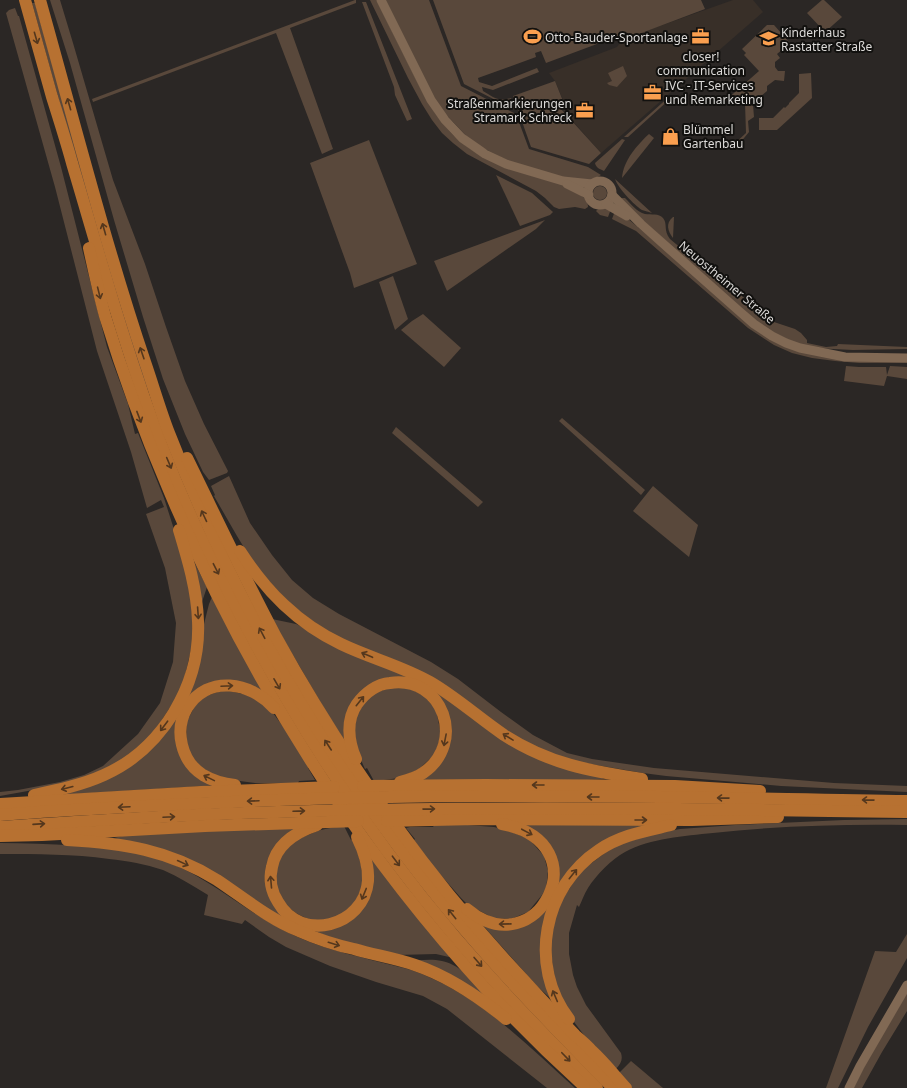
<svg xmlns="http://www.w3.org/2000/svg" width="907" height="1088" font-family="'Noto Sans',sans-serif">
	<style>
		.built { fill: #382f28 }
		.green { fill: #59483b }
		.lines { fill: none; stroke-linecap: round; stroke-linejoin: round }
		.secondary { stroke: #816954; stroke-width: 9 }
		.highway { stroke: #b77131; stroke-width: 12 }
		.oneway { stroke: #54371d }
		.labels { text-anchor: middle; dominant-baseline: central; stroke-width: 4; stroke-linejoin: round; paint-order: stroke }
		.poi-label { font-size: 12px; fill: #dddbd9; stroke: #12110f; text-anchor: start }
		.street-label { font-size: 12px; fill: #dddbd9; stroke: #12110f }
	</style>
	<rect width="100%" height="100%" fill="#2b2725"/>
	<path class="built" d="M733,0H753L763,12L601,153L561,108L565,105L555,81L549,73L617,47L623,39Z"/>
	<g class="green">
		<path d="M50,0H60L73,43L113,180L145,264L166,327L185,381L204,424L228,471L227,473L209,480L203,472L185,434L163,379L143,317L114,220L70,63Z"/>
		<path d="M355,0H356V3L290,28L333,149L322,154L276,33L93,102L92,99Z"/>
		<path d="M370,0H377C387,21 397,42 408,63C426,99 441,132 477,153C496,165 525,172 548,180C560,184 574,188 583,197C587,199 588,203 588,207L585,209L575,207L559,209L554,207L545,198L536,191L467,154L453,143L442,133L432,120L422,104L408,78Z"/>
		<path d="M385,0H429L461,86L516,114L529,149L588,167L601,175L593,180L588,181L569,179L510,162L472,142L437,105Z"/>
		<path d="M433,0H701L705,9L623,40L621,35L546,63L541,51L535,53L536,57L478,78L479,82L492,86L537,68L539,72L493,90L482,87L483,91C494,97 497,102 511,98L515,110L464,84Z"/>
		<path d="M822,0H824L842,17L825,32L807,13Z"/>
		<path d="M362,2H366L412,119L407,121L395,95L394,87Z"/>
		<path d="M32,3H35L121,307L154,404L139,370L84,191Z"/>
		<path d="M15,8L18,16H19L61,167L107,347L128,404L135,434L138,433L164,498L187,570L195,632L182,689L150,738L113,767L61,785L0,796V792L18,790L60,782L84,775L103,766L138,734L160,703L173,662L176,623L165,568L146,514L164,507L161,500L147,508L131,452L97,351L55,187L6,13L9,10Z"/>
		<path d="M767,25H774L790,43L777,54L780,58L775,62V67L778,71H785L784,81L775,80L767,86V91L761,96L760,104L753,105L754,117L748,121L749,132L735,149L732,146L746,133L745,103L738,97L729,104L726,100L759,71L744,55L746,53L742,49Z"/>
		<path d="M623,66L627,76L617,87L609,85L607,83L612,81L608,73Z"/>
		<path d="M811,73L812,98L777,130H759V118H773L784,107L785,108L789,104V103L799,93V74Z"/>
		<path d="M555,81L565,106L561,109L601,153L589,164L531,147L513,96Z"/>
		<path d="M670,96L671,98L628,137H624Z"/>
		<path d="M649,134L654,138L622,178C623,161 637,145 649,134Z"/>
		<path d="M622,139L625,140L604,171C600,169 596,168 595,163Z"/>
		<path d="M369,140L417,264L354,288L350,273L310,163Z"/>
		<path d="M496,175L532,193L553,212L550,215L520,226Z"/>
		<path d="M615,179L652,213C649,212 645,211 642,210C634,205 618,188 615,179Z"/>
		<circle cx="600" cy="193" r="7"/>
		<path d="M622,198H625C631,204 637,212 645,214C651,215 659,213 663,218C668,224 663,230 670,239L718,279L728,282L762,316L771,321L795,329L801,333L807,340V343L826,347L837,346L838,344L907,347V349L853,350L814,348L794,343L773,333L758,323L620,200Z"/>
		<path d="M602,208L611,209L608,217L600,215L596,211L598,209Z"/>
		<path d="M615,211L627,218L659,245L792,349L907,359V363H859L835,361L812,358L792,353L774,345L748,328L636,231L612,219Z"/>
		<path d="M673,217H674L673,238C668,232 665,223 673,217Z"/>
		<path d="M545,220L536,229L447,291L434,261Z"/>
		<path d="M393,276L408,319L395,330L379,282Z"/>
		<path d="M423,314L461,348L444,367L401,330L412,321Z"/>
		<path d="M846,366L859,367H886L887,375L890,366L907,367V379L887,376L884,386L844,381Z"/>
		<path d="M562,418L645,490L641,495L559,421Z"/>
		<path d="M396,427L483,502L478,507L392,433Z"/>
		<path d="M229,476L250,523L272,555L292,580L313,598L339,614L431,662L458,679L501,712L533,735L567,753L592,759L654,768L834,783L907,786V792L781,786L666,776L643,773L561,759L503,730L330,634L289,603L254,564L237,536L214,496L215,495L211,486Z"/>
		<path d="M653,486L698,525L689,557L633,511Z"/>
		<path d="M194,562L207,587L201,605Z"/>
		<path d="M212,597L264,693L250,686L195,695L179,747L220,785L61,795L86,787L170,725L203,628L209,604Z"/>
		<path d="M272,619L296,624L426,685L489,728L604,779L588,780L416,781L449,734L422,685L364,692L348,746L325,710Z"/>
		<path d="M387,688H409L424,696L436,709L441,735L435,754L419,769L399,778L384,780L374,781L367,768L365,769C353,744 347,714 373,695C377,692 382,691 387,688Z"/>
		<path d="M225,690L252,696L273,713L287,732L309,767L308,768L315,780L299,781L298,783H255L232,780L215,775L202,768L189,753L186,740L187,721L195,706L205,696Z"/>
		<path d="M907,819V825C842,824 777,826 713,833C684,836 651,838 625,852C612,859 596,875 588,888C584,894 582,901 579,907L577,905L569,933V954L573,975L577,987L586,1005L621,1053C623,1060 621,1063 616,1069L587,1039L571,1018L554,982L550,940L559,905L580,872L614,846L656,833L680,829L735,825L844,820Z"/>
		<path d="M435,824H455L494,827L507,830L529,839L544,856L548,871L546,890L528,912L511,919L493,918L467,904L461,898L432,865L414,840L415,839L406,828L410,827H433Z"/>
		<path d="M519,825H657L604,843L551,905L549,997L537,986L479,921L526,923L556,870Z"/>
		<path d="M344,826L351,840L353,839C360,859 368,879 357,898C355,902 353,905 350,907C346,910 342,915 337,917C294,934 255,881 288,848C291,845 294,841 297,839C300,838 303,837 306,836C320,829 328,828 344,826Z"/>
		<path d="M300,827L293,832L268,880L304,926L360,909L367,852L451,956L449,957L436,954L397,955L338,941L269,911L129,842L114,838L126,835Z"/>
		<path d="M0,843C49,844 100,844 148,856C200,869 237,906 283,930C323,951 368,958 411,970C476,992 525,1043 575,1088H547L447,1009L423,996L376,982L330,966L286,947L269,937L245,920L242,924L204,915L208,895C193,886 179,877 163,870C145,864 128,861 109,859C73,854 37,854 0,854Z"/>
		<path d="M907,934V958L868,1027L838,1088H826L875,951L896,952Z"/>
		<path d="M417,960C425,960 434,959 442,961C463,965 476,986 490,1000Z"/>
		<path d="M907,993V1011L882,1052L862,1088H853L865,1065Z"/>
		<path d="M631,1061L663,1088H631L619,1073Z"/>
	</g>
	<g class="lines">
		<g class="secondary">
			<path d="M381,0L431,100L445,120L462,138L485,154L506,164L563,181L592,184"/>
			<circle cx="600" cy="193" r="12"/>
			<path d="M567,184L589,195"/>
			<path d="M612,195L641,224L739,311L754,324L772,336L786,343L800,348L845,357L907,358"/>
			<path d="M606,204L627,216"/>
			<path d="M849,1088L860,1066L907,985"/>
		</g>
		<g class="highway">
			<path d="M25,0C34,32 43,65 52,97C59,119 66,141 72,163C100,257 126,352 161,444C180,494 203,544 228,592C290,715 366,832 455,937C500,989 548,1039 597,1088"/>
			<path d="M40,0C74,121 105,243 145,362C153,385 160,410 169,433C231,593 317,744 423,879C481,953 547,1021 613,1088"/>
			<path d="M89,248C94,271 99,294 105,316C123,375 144,432 168,488C262,712 403,923 584,1086"/>
			<path d="M187,458C216,517 244,577 275,635C312,702 353,767 398,828C436,881 478,931 522,978C539,997 557,1016 575,1035C581,1040 587,1045 592,1051C604,1062 615,1076 626,1088"/>
			<path d="M240,551C266,591 297,623 341,644C370,658 402,666 430,682C456,697 479,718 504,735C549,764 590,771 642,779"/>
			<path d="M356,759C348,741 346,720 357,704C365,693 377,684 390,683C443,675 467,743 423,773C416,778 408,780 400,782"/>
			<path d="M235,785C224,784 213,781 203,775C181,761 174,730 187,708C208,674 251,682 274,708"/>
			<path d="M363,786L486,785L675,786L760,791"/>
			<path d="M34,795C58,790 82,785 104,775C162,749 201,685 198,621C197,590 188,560 179,530"/>
			<path d="M0,804L201,792L334,787"/>
			<path d="M0,815C36,812 73,810 109,808C235,801 361,796 487,796C627,795 767,799 907,801"/>
			<path d="M387,821L476,819L692,820L778,817"/>
			<path d="M317,825C296,832 276,844 272,867C269,879 271,891 278,902C301,943 364,927 368,881C369,865 364,851 357,837"/>
			<path d="M0,827C105,820 209,813 314,811C512,806 709,809 907,812"/>
			<path d="M0,836L42,835L205,826L358,821"/>
			<path d="M67,840C123,843 169,850 217,880C244,898 269,919 299,931C317,939 335,945 354,949C374,955 395,958 415,965C448,976 479,997 506,1019"/>
			<path d="M467,909C537,968 603,843 502,824"/>
			<path d="M569,1019C528,966 543,887 599,850C621,835 646,831 671,825"/>
		</g>
	</g>
	<defs><path id="oneway-shaft" d="M-6 0H5M1.5-3L5.5 0L1.5 3" fill="none" stroke-width="1.6" stroke-linecap="round" stroke-linejoin="round"/></defs>
	<g class="oneway">
		<use href="#oneway-shaft" transform="translate(36 38) rotate(74)"/>
		<use href="#oneway-shaft" transform="translate(69 104) rotate(-106)"/>
		<use href="#oneway-shaft" transform="translate(104 229) rotate(-106)"/>
		<use href="#oneway-shaft" transform="translate(99 293) rotate(76)"/>
		<use href="#oneway-shaft" transform="translate(142 353) rotate(-109)"/>
		<use href="#oneway-shaft" transform="translate(139 417) rotate(69)"/>
		<use href="#oneway-shaft" transform="translate(169 463) rotate(67)"/>
		<use href="#oneway-shaft" transform="translate(204 516) rotate(-115)"/>
		<use href="#oneway-shaft" transform="translate(216 569) rotate(63)"/>
		<use href="#oneway-shaft" transform="translate(198 613) rotate(86)"/>
		<use href="#oneway-shaft" transform="translate(262 633) rotate(-118)"/>
		<use href="#oneway-shaft" transform="translate(367 655) rotate(-157)"/>
		<use href="#oneway-shaft" transform="translate(277 684) rotate(60)"/>
		<use href="#oneway-shaft" transform="translate(227 686) rotate(-3)"/>
		<use href="#oneway-shaft" transform="translate(360 701) rotate(-51)"/>
		<use href="#oneway-shaft" transform="translate(164 726) rotate(127)"/>
		<use href="#oneway-shaft" transform="translate(508 737) rotate(-148)"/>
		<use href="#oneway-shaft" transform="translate(445 740) rotate(101)"/>
		<use href="#oneway-shaft" transform="translate(328 745) rotate(-123)"/>
		<use href="#oneway-shaft" transform="translate(209 778) rotate(-154)"/>
		<use href="#oneway-shaft" transform="translate(538 785) rotate(-180)"/>
		<use href="#oneway-shaft" transform="translate(67 788) rotate(166)"/>
		<use href="#oneway-shaft" transform="translate(593 797) rotate(-180)"/>
		<use href="#oneway-shaft" transform="translate(723 798) rotate(-179)"/>
		<use href="#oneway-shaft" transform="translate(868 800) rotate(-179)"/>
		<use href="#oneway-shaft" transform="translate(253 801) rotate(178)"/>
		<use href="#oneway-shaft" transform="translate(124 807) rotate(177)"/>
		<use href="#oneway-shaft" transform="translate(429 809) rotate(-1)"/>
		<use href="#oneway-shaft" transform="translate(299 811) rotate(-2)"/>
		<use href="#oneway-shaft" transform="translate(169 817) rotate(-3)"/>
		<use href="#oneway-shaft" transform="translate(641 820)"/>
		<use href="#oneway-shaft" transform="translate(39 824) rotate(-4)"/>
		<use href="#oneway-shaft" transform="translate(527 832) rotate(28)"/>
		<use href="#oneway-shaft" transform="translate(396 861) rotate(53)"/>
		<use href="#oneway-shaft" transform="translate(183 863) rotate(25)"/>
		<use href="#oneway-shaft" transform="translate(573 874) rotate(-51)"/>
		<use href="#oneway-shaft" transform="translate(271 882) rotate(-95)"/>
		<use href="#oneway-shaft" transform="translate(364 894) rotate(112)"/>
		<use href="#oneway-shaft" transform="translate(452 914) rotate(-129)"/>
		<use href="#oneway-shaft" transform="translate(505 924) rotate(179)"/>
		<use href="#oneway-shaft" transform="translate(334 944) rotate(17)"/>
		<use href="#oneway-shaft" transform="translate(478 962) rotate(49)"/>
		<use href="#oneway-shaft" transform="translate(555 996) rotate(-113)"/>
		<use href="#oneway-shaft" transform="translate(566 1057) rotate(46)"/>
	</g>
	<defs>
		<symbol id="stadium-bare" viewBox="-9 -9 18 18"><path d="M0-5a6.5 5 0 1 0 0 10a6.5 5 0 1 0 0-10ZM-3.5-1.8h7v3.6h-7Z" fill="#fa9f4f" stroke="#12110f" stroke-width="2.5" paint-order="stroke"/></symbol>
		<symbol id="office-bare" viewBox="-9 -9 18 18"><path d="M-6-3h4V-5.5h4V-3h4V5H-6ZM-1-4.5V-3h2v-1.5ZM-6 0V1H6V0Z" fill="#fa9f4f" stroke="#12110f" stroke-width="2.5" paint-order="stroke"/></symbol>
		<symbol id="school-bare" viewBox="-9 -9 18 18"><path d="M0-5L7-2L0 1L-7-2ZM-4 1L0 2.5L4 1V4Q0 6-4 4Z" fill="#fa9f4f" stroke="#12110f" stroke-width="2.5" paint-order="stroke"/></symbol>
		<symbol id="shop-bare" viewBox="-9 -9 18 18"><path d="M-5-2.5h2.3a2.7 3.5 0 0 1 5.4 0H5L5.5 6h-11ZM-1.5-2.5h3a1.5 2.3 0 0 0-3 0Z" fill="#fa9f4f" stroke="#12110f" stroke-width="2.5" paint-order="stroke"/></symbol>
	</defs>
	<g fill-rule="evenodd">
		<use href="#stadium-bare" x="520" y="24" width="25" height="25"/>
		<use href="#office-bare" x="688" y="24" width="25" height="25"/>
		<use href="#school-bare" x="756" y="26" width="25" height="25"/>
		<use href="#office-bare" x="640" y="80" width="25" height="25"/>
		<use href="#office-bare" x="572" y="98" width="25" height="25"/>
		<use href="#shop-bare" x="658" y="124" width="25" height="25"/>
	</g>
	<g class="labels">
		<g class="poi-label">
			<text x="781" y="32">Kinderhaus<tspan x="781" dy="14">Rastatter Straße</tspan></text>
			<text x="545" y="37">Otto-Bauder-Sportanlage</text>
			<text x="701" y="56" text-anchor="middle">closer!<tspan x="701" dy="14">communication</tspan></text>
			<text x="665" y="85">IVC - IT-Services<tspan x="665" dy="14">und Remarketing</tspan></text>
			<text x="572" y="103" text-anchor="end">Straßenmarkierungen<tspan x="572" dy="14">Stramark Schreck</tspan></text>
			<text x="683" y="129">Blümmel<tspan x="683" dy="14">Gartenbau</tspan></text>
		</g>
		<g class="street-label">
			<text transform="translate(727 282) rotate(40)">Neuostheimer Straße</text>
		</g>
	</g>
</svg>
